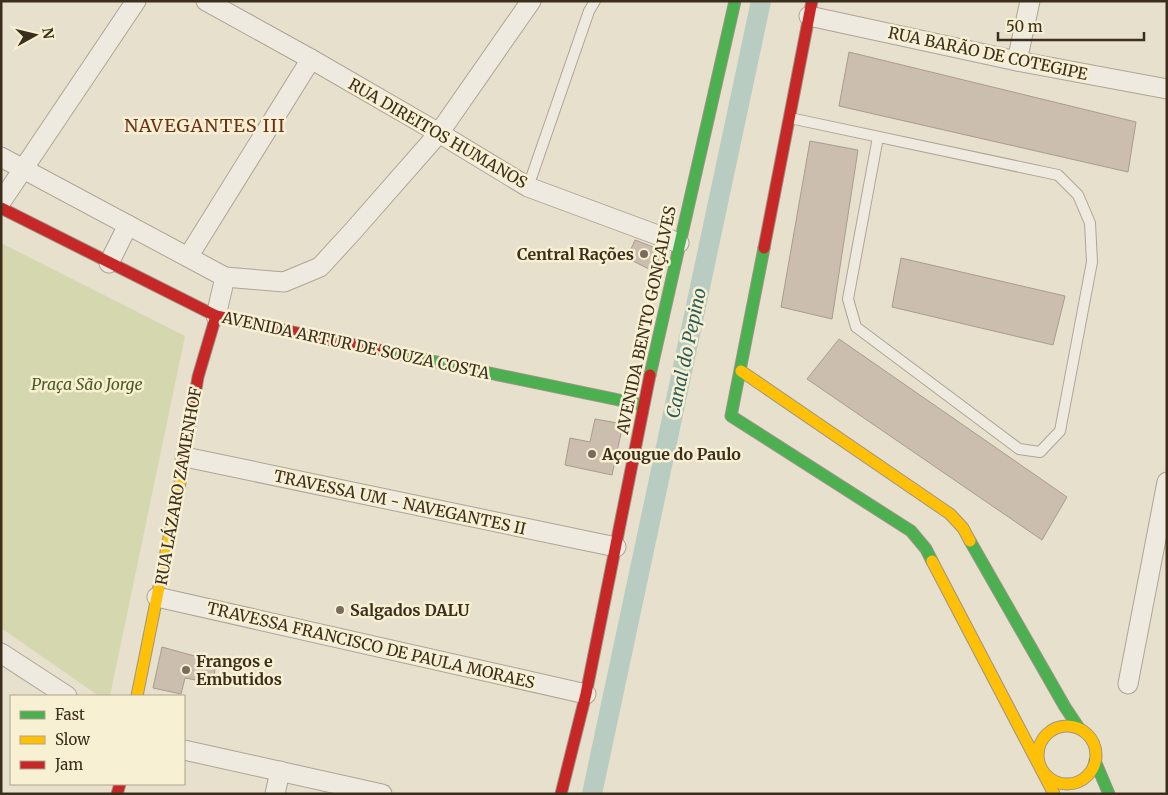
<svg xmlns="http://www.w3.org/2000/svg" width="1168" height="795" font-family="Merriweather,serif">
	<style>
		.green { fill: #d5d8ae }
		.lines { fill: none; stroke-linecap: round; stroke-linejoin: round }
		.canal { stroke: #b9ccc2; stroke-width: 20 }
		.building { fill: #cbbeae; stroke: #a89c8c }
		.lane-casing { stroke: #aca596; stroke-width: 12 }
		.street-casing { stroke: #aca596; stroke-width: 21 }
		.fast-casing { stroke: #9c9486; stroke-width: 13 }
		.slow-casing { stroke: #9c9486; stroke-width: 13 }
		.jam-casing { stroke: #9c9486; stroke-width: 13 }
		.lane { stroke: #efeadf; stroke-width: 10 }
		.street { stroke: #efeadf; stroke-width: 19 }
		.fast { stroke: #4caf50; stroke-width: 11 }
		.slow { stroke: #ffc107; stroke-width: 11 }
		.jam { stroke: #c62828; stroke-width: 11 }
		.poi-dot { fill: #786c5b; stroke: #f8f0d3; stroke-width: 2 }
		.labels { text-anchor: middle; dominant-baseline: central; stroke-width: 5; stroke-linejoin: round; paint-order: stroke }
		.street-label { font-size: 16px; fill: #3c2e1d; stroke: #f8f0d3 }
		.poi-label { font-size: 16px; font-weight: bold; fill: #3c2e1d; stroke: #f8f0d3; text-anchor: start }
		.park-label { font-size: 16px; font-style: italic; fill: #495a22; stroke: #f8f0d3 }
		.neighbourhood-label { font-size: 18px; letter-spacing: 1px; fill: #6d2f18; stroke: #f8f0d3 }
		.water-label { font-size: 18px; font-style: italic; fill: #2b5d5d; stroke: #f8f0d3 }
	</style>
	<rect width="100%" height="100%" fill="#e7e0cd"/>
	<path class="green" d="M1,243L185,336L110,696H99L1,628Z"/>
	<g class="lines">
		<path class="canal" d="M592,794L761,1"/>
	</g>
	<g class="building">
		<path d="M849,52L1136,122L1128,172L839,106Z"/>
		<path d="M810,141L858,150L832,319L781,307Z"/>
		<path d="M635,240L661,250L655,272L627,258Z"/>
		<path d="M901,258L1065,296L1053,345L892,307Z"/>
		<path d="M839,339L1067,497L1042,540L807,379Z"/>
		<path d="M595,419L623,424L612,475L565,465L570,438L590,442Z"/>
		<path d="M162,647L216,662L213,683L185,678L181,694L153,688Z"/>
	</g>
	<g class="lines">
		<defs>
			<g id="lane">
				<path d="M790,118L1058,175L1078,195L1090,223L1092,262L1060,431L1040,452L1019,449L856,327L848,299L878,137"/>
				<path d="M528,187L589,11L595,1"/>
			</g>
			<g id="street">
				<path d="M206,1L311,59L439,133L528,187L679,243"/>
				<path d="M809,16L1017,61L1167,89"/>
				<path d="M1017,61L1030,1"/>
				<path d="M1,157L225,277L284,282L320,267L353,231L439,133L531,1"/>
				<path d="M1,202L136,1"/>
				<path d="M188,257L311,59"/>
				<path d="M109,263L128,225"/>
				<path d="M216,316L225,277"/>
				<path d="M185,457L616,547"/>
				<path d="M157,597L586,694"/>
				<path d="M1,653L67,696"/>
				<path d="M1128,684L1167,482"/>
				<path d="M184,750L382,794"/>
				<path d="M275,794L280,771"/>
			</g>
			<g id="fast">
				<path d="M764,248L731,416L911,531L926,549L932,561"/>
				<path d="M384,351L643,405"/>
				<path d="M650,375L735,1"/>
				<path d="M970,541L1065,707L1079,728"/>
				<path d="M1095,761L1109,794"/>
			</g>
			<g id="slow">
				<path d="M741,371L950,514L963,528L970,541"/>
				<path d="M932,561L1054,794"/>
				<path d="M137,696L182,473"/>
				<circle cx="1067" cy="755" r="29"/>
			</g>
			<g id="jam">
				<path d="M1,208L216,316L384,351"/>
				<path d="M764,248L812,1"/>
				<path d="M182,473L198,377L216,316"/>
				<path d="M117,794L120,784"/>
				<path d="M561,794L586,694L650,375"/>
			</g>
		</defs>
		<use href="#lane" class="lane-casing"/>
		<use href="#street" class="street-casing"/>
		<use href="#fast" class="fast-casing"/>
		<use href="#slow" class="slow-casing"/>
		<use href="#jam" class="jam-casing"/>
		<use href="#lane" class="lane"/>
		<use href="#street" class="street"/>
		<use href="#fast" class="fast"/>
		<use href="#slow" class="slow"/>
		<use href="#jam" class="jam"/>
	</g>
	<g class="poi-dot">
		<circle cx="644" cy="254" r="5"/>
		<circle cx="592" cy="454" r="5"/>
		<circle cx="340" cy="610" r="5"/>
		<circle cx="186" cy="670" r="5"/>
	</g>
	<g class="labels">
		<g class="street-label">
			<text transform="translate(988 53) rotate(12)">RUA BARÃO DE COTEGIPE</text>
			<text transform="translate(438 133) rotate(30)">RUA DIREITOS HUMANOS</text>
			<text transform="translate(646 320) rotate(-78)">AVENIDA BENTO GONÇALVES</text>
			<text transform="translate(356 345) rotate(12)">AVENIDA ARTUR DE SOUZA COSTA</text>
			<text transform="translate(178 486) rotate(-80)">RUA LÁZARO ZAMENHOF</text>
			<text transform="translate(400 502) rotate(12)">TRAVESSA UM - NAVEGANTES II</text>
			<text transform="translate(371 645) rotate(13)">TRAVESSA FRANCISCO DE PAULA MORAES</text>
		</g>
		<g class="poi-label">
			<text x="634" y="254" text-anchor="end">Central Rações</text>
			<text x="602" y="454">Açougue do Paulo</text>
			<text x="350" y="610">Salgados DALU</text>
			<text x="196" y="661">Frangos e<tspan x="196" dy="18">Embutidos</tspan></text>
		</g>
		<g class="park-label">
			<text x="87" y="384">Praça São Jorge</text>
		</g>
		<g class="neighbourhood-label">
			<text x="205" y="125">NAVEGANTES III</text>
		</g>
		<g class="water-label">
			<text transform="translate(686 353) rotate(-78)">Canal do Pepino</text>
		</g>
	</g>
	<rect width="1168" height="795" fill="none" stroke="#3c2e1d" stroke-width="5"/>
	<rect x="10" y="695" width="175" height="90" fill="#f8f0d3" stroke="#ada28a"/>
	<rect x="20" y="711" width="25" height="8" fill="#4caf50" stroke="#ada28a"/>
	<text x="55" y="720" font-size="15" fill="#3c2e1d">Fast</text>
	<rect x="20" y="736" width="25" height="8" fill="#ffc107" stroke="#ada28a"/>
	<text x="55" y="745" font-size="15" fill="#3c2e1d">Slow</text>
	<rect x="20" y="761" width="25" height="8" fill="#c62828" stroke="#ada28a"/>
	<text x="55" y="770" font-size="15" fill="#3c2e1d">Jam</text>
	<g transform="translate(35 35) rotate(82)" stroke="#f8f0d3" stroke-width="4" paint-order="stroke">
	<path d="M0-4L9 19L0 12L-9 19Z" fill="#3c2e1d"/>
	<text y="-8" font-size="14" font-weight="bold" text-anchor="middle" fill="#3c2e1d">N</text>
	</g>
	<path d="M998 32v8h146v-8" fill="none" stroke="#3c2e1d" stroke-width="2.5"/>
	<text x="1006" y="32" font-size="15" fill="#3c2e1d" stroke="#f8f0d3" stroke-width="4" paint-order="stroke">50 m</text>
</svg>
